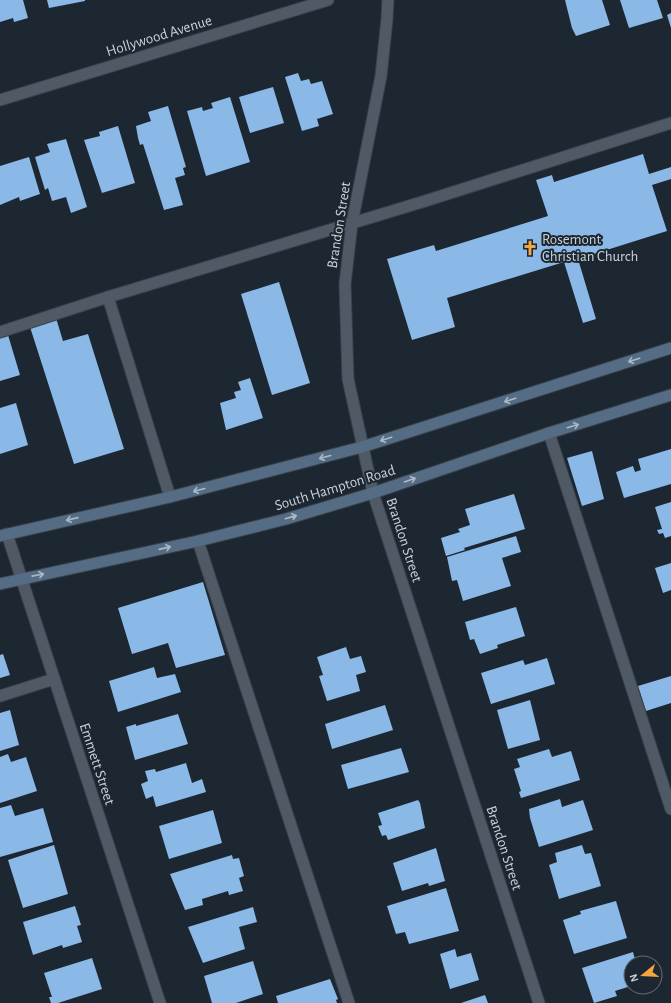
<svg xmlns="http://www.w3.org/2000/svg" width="671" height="1003" font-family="'Alegreya Sans',sans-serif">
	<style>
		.building { fill: #8ab8e7 }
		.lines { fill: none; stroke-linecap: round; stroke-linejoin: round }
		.service-casing { stroke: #3a424b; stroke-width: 13 }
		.minor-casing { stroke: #3a424b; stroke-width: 13 }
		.secondary-casing { stroke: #3a424b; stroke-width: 13 }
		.service { stroke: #4f5a66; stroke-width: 11 }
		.minor { stroke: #4f5a66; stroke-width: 11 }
		.secondary { stroke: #546c84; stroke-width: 11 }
		.oneway { stroke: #adb8c4 }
		.labels { text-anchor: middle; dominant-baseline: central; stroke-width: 4; stroke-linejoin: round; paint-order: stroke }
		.street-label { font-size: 15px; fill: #cbd2d9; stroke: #1d2732 }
		.poi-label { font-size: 15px; fill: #cbd2d9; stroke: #1d2732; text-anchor: start }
	</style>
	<rect width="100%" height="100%" fill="#1d2732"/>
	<g class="building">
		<path d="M0,0H23L28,18L14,22L13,18L0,22Z"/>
		<path d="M47,0H85V1L49,8Z"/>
		<path d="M565,0H602L610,25L576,36L572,28Z"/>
		<path d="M620,0H657L663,18L629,28Z"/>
		<path d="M671,13V28L667,15Z"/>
		<path d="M298,73L301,81L309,79L311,84L322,81L333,114L317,119L319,126L302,131L285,77Z"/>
		<path d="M273,87L284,123L250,133L239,97Z"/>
		<path d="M230,97L250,162L206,176L187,111L202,107L203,111L213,108L211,103Z"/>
		<path d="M168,106L186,167L183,168L185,175L175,178L183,205L164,210L143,144L140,145L138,138L136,126L151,121L148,112Z"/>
		<path d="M118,126L135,183L102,193L84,140L100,136L99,132Z"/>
		<path d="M66,139L87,207L71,213L66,197L52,201L48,188L45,190L35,157L50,152L47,144Z"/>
		<path d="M643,154L649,174L671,167V179L652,185L667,231L578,259L596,319L583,323L564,262L447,298L455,327L412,340L387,259L434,245L436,251L548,216L536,180L552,175L554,182Z"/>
		<path d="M29,157L40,194L20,201L19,197L0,205V166Z"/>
		<path d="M279,282L310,383L272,395L241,294Z"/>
		<path d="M56,318L63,341L88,334L124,449L74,464L30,327Z"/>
		<path d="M8,335L20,375L0,381V337Z"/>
		<path d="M250,378L263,418L226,430L220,403L236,398L234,392L241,390L238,382Z"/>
		<path d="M16,403L28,445L0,454V408Z"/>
		<path d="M671,449V484L624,498L616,472L633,466L635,472L641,470L638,459Z"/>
		<path d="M592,451L604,499L582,506L567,458Z"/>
		<path d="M514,494L525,529L464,548L465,550L446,556L441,538L460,532L458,529L470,525L465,509Z"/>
		<path d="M671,502V536L665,538L663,533L659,534L657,530L662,529L655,507Z"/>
		<path d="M516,536L521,552L502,558L511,586L463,601L457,580L452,581L447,557Z"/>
		<path d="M671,563V590L663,593L655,568Z"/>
		<path d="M203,582L225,655L176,668L168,643L132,654L118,608Z"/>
		<path d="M516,607L525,636L497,645L498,648L480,654L474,639L470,640L465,622Z"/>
		<path d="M346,647L350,659L361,656L366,672L356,675L360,691L327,701L319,676L323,675L317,657Z"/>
		<path d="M3,654L10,675L0,678V655Z"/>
		<path d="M547,658L555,684L491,704L481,673L523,660L525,665Z"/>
		<path d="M154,667L157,678L175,674L181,692L118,712L109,681Z"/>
		<path d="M671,676V703L646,711L638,686Z"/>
		<path d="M530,700L540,740L508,749L497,710Z"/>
		<path d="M385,705L393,730L332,749L325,724Z"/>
		<path d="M10,710L19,745L0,751V713Z"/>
		<path d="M178,714L188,744L135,760L126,727L136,724V726Z"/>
		<path d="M401,748L409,772L348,789L341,765Z"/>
		<path d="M549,749L552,757L571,751L580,780L521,798L519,792L521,791L514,769L520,767L517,759Z"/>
		<path d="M8,754L11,762L26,757L37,791L0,803V757Z"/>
		<path d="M186,763L192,783L202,779L206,792L156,807L153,796L146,799L141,784L148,781L145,771L155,769L156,772Z"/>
		<path d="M560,799L562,807L583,800L593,830L539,847L530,818L529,809Z"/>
		<path d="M418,800L420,803L425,828L388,840L386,835L382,836L378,826L382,825L378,813Z"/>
		<path d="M11,805L15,816L43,808L53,842L0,857V808Z"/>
		<path d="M213,810L222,843L169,859L159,826Z"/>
		<path d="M54,845L68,894L23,908L8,860Z"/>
		<path d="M582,845L585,854L591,853L601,886L559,899L549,865L557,862L555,853Z"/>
		<path d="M436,848L445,881L429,886L428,883L402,891L393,863Z"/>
		<path d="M232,855L233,859L239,858L244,876L239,878L243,891L229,895L228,891L202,899L203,905L185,910L170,874Z"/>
		<path d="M446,888L459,931L409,944L405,932L396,934L387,906Z"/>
		<path d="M616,901L627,938L574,954L563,920L581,914L580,911Z"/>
		<path d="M75,906L81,925L77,926L82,942L63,948L62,945L33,955L23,922Z"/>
		<path d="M253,907L257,922L239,927L245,949L203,963L188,927Z"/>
		<path d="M455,949L457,957L471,953L479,980L450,989L440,954Z"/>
		<path d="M633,952L636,963H631V986L615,991L617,996L594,1003L582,968Z"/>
		<path d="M92,958L102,989L58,1003H51L49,997H52L44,973Z"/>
		<path d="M253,961L263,994L236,1003H212L204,976Z"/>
		<path d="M330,979L338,999L336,1000L337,1003H278L276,996Z"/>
		<path d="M485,995L488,1003H461Z"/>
	</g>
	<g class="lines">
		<defs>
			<g id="service">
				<path d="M108,297L170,497"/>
				<path d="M0,332L108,297L422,202L671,123"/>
				<path d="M549,433L671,809"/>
				<path d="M198,541L349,1003"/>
				<path d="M0,696L54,679"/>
			</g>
			<g id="minor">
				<path d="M388,0L387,19L381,76L352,223L345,284L348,379L373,493L539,1003"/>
				<path d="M0,100L328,0"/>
				<path d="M7,534L160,1003"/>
			</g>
			<g id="secondary">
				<path d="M0,536L170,497L362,447L671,348"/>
				<path d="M0,584L198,541L286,519L373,493L549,433L671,395"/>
			</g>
		</defs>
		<use href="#service" class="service-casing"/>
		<use href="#minor" class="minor-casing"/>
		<use href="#secondary" class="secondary-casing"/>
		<use href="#service" class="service"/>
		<use href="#minor" class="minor"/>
		<use href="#secondary" class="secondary"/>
	</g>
	<defs><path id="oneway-shaft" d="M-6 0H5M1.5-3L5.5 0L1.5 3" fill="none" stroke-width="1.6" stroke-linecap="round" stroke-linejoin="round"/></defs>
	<g class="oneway">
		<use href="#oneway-shaft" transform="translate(634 360) rotate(162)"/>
		<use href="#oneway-shaft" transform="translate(510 400) rotate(162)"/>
		<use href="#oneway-shaft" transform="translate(573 426) rotate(-17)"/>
		<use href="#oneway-shaft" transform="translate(386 439) rotate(162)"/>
		<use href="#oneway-shaft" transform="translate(325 457) rotate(165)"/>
		<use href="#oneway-shaft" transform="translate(410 480) rotate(-19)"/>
		<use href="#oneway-shaft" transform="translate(199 490) rotate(165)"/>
		<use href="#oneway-shaft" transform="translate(291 517) rotate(-16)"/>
		<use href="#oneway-shaft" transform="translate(72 519) rotate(167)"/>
		<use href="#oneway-shaft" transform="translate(165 548) rotate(-13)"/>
		<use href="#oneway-shaft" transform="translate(38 575) rotate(-11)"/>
	</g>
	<defs>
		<symbol id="church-bare" viewBox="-9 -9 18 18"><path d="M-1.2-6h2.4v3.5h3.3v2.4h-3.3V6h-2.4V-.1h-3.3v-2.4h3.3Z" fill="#f2a541" stroke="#1d2732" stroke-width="2.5" paint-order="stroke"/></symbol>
	</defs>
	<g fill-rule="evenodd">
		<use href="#church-bare" x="519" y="237" width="22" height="22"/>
	</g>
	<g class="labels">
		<g class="street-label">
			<text transform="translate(159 36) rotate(-17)">Hollywood Avenue</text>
			<text transform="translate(339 225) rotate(-81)">Brandon Street</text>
			<text transform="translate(335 488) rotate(-17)">South Hampton Road</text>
			<text transform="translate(404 540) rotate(72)">Brandon Street</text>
			<text transform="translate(97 764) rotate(72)">Emmett Street</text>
			<text transform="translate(504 848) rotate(72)">Brandon Street</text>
		</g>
		<g class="poi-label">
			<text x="542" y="239">Rosemont<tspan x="542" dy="17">Christian Church</tspan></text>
		</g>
	</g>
	<g transform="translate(643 975) rotate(252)"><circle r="19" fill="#1d2732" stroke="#636b75"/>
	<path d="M0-3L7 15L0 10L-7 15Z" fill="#f2a541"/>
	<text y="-6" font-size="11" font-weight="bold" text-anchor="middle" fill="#cbd2d9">N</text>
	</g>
</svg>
